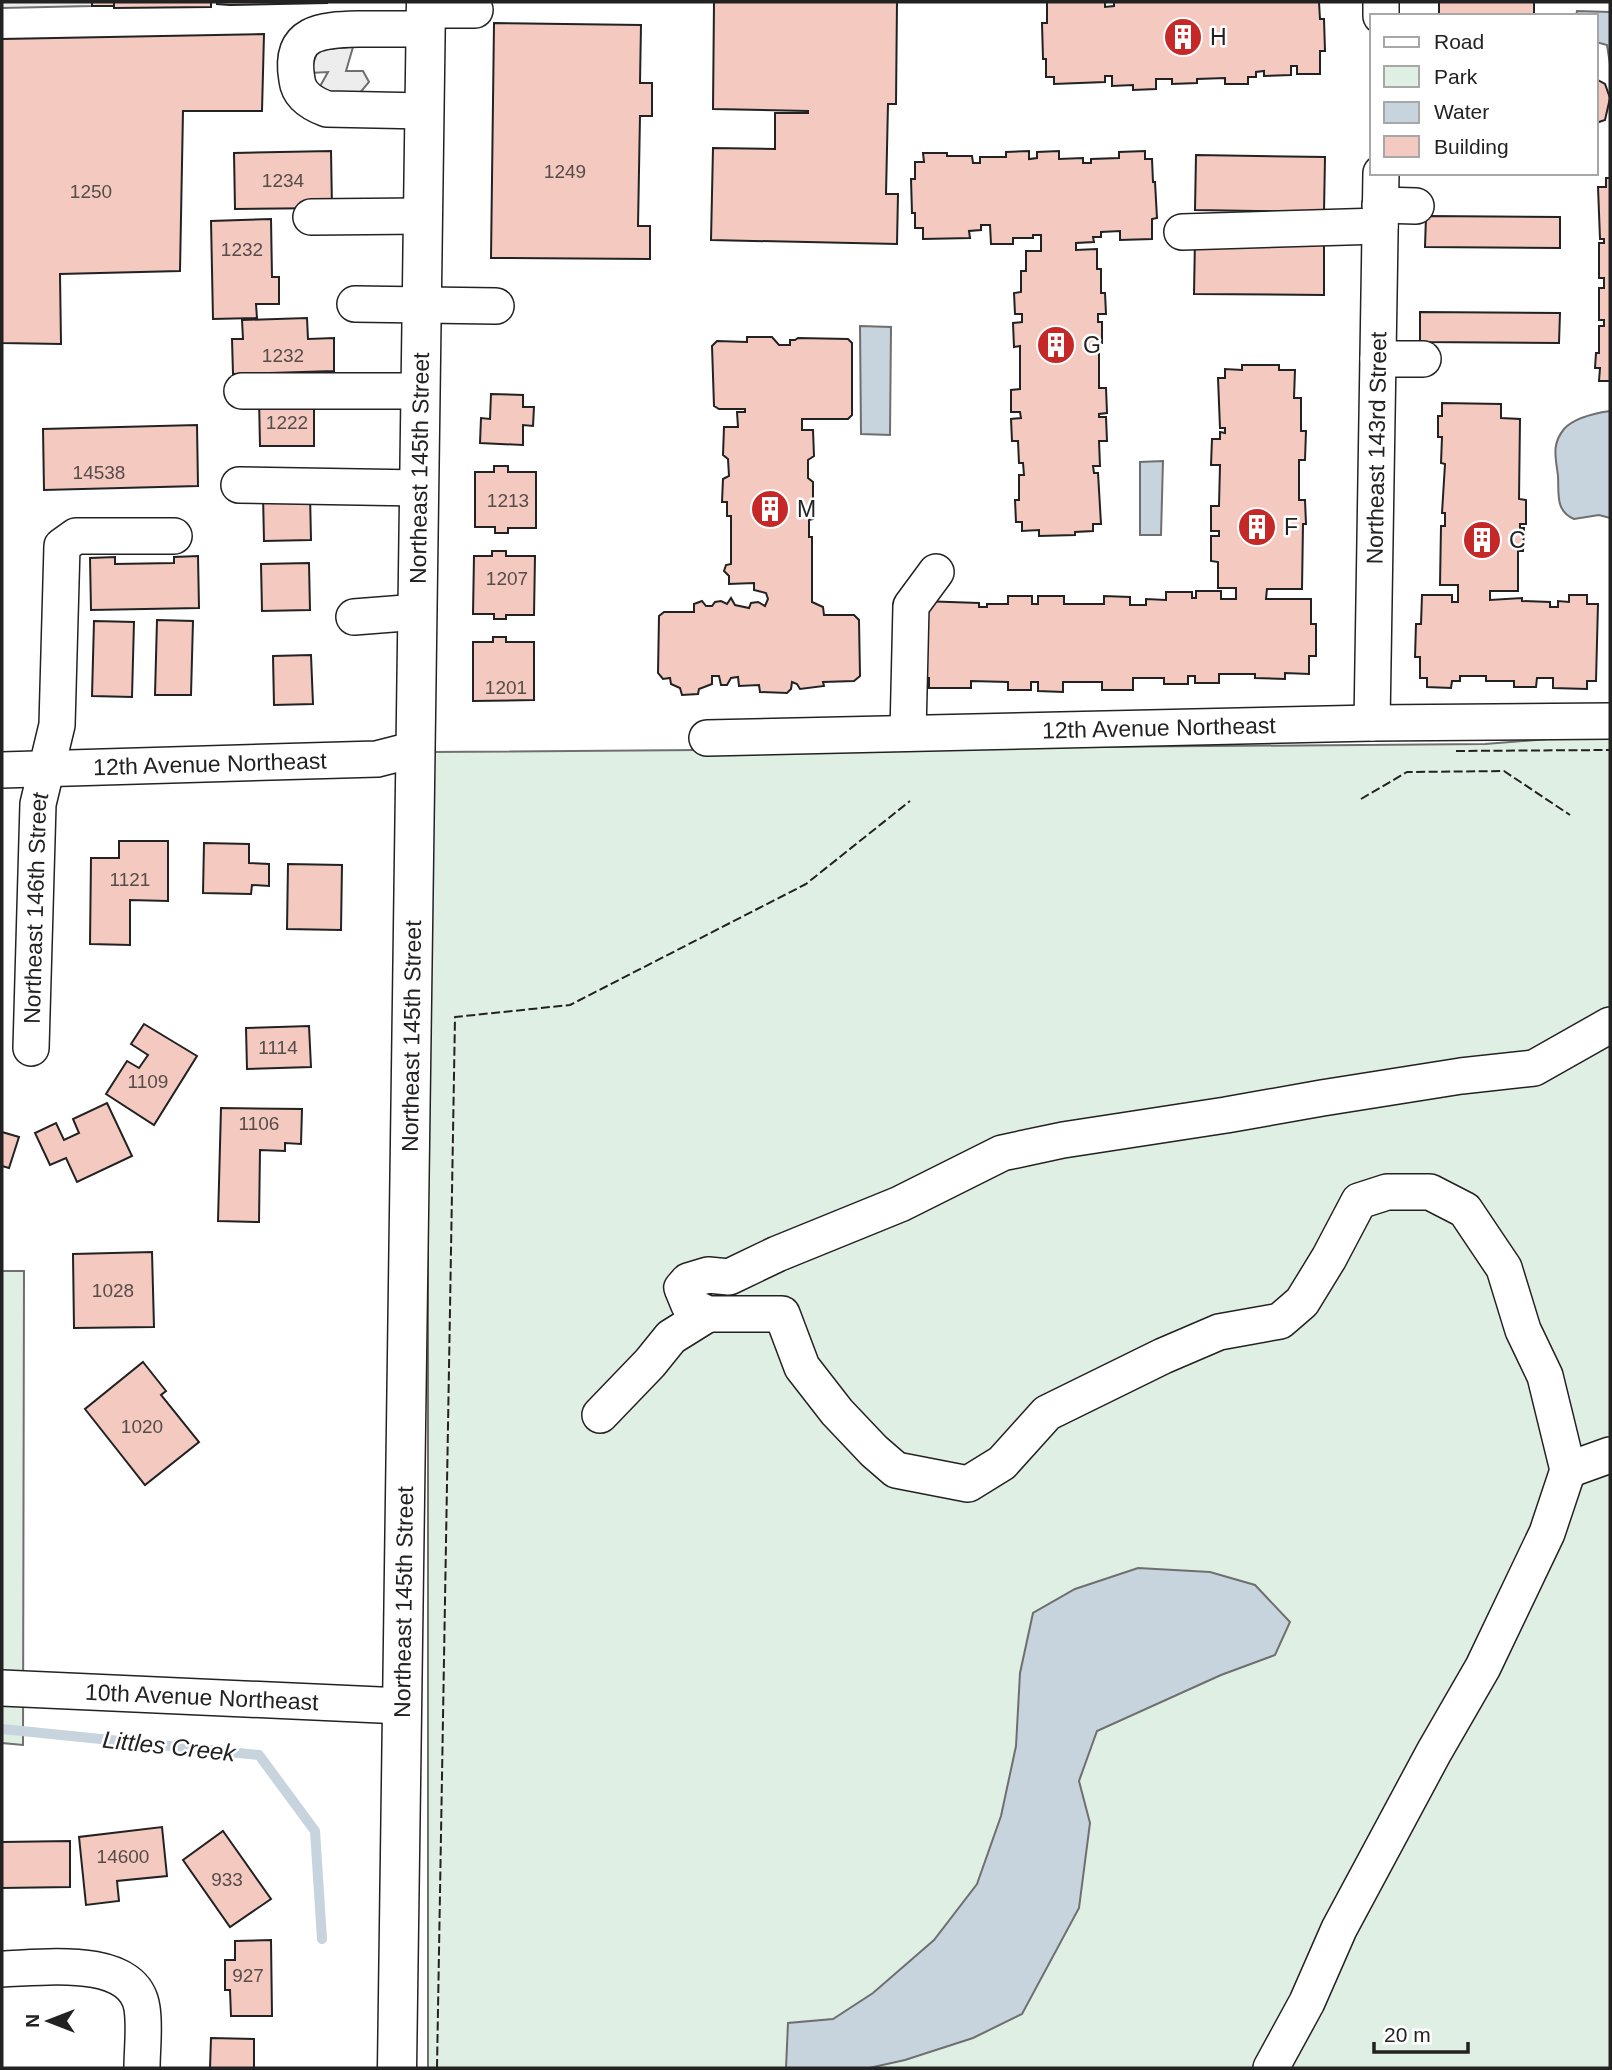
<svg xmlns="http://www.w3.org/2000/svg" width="1612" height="2070" font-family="Arial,sans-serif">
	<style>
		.green { fill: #e0efe3; stroke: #6f6f6f; stroke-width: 2 }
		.parking { fill: #ededed; stroke: #6f6f6f; stroke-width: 2 }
		.water { fill: #c7d3dd; stroke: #6f6f6f; stroke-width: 2 }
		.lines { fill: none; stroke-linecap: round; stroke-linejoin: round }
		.stream { stroke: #c7d3dd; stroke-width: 10 }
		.building { fill: #f3c9c0; stroke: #222; stroke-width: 2 }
		.minor-casing { stroke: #222; stroke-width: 38 }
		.major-casing { stroke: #222; stroke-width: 41 }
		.minor { stroke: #fff; stroke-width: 35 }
		.major { stroke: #fff; stroke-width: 38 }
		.fence { stroke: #222; stroke-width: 2; stroke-dasharray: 9 3.5; stroke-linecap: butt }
		.labels { text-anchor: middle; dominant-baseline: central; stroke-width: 5; stroke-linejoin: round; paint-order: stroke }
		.number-label { font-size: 19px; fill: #564c4a }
		.poi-label { font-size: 23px; fill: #222; stroke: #fff; text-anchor: start }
		.street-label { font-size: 23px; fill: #222; stroke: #fff }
		.water-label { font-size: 24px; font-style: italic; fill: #222; stroke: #fff }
	</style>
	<rect width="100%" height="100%" fill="#fff"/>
	<g class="green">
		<path d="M1610,734V2068H428V752L1485,744Z"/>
		<path d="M2,1271H24L23,1745L2,1743Z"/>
	</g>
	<g class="parking">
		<path d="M2,2H92V6L2,8Z"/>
		<path d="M319,47H353L346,71H363L369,82L354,100L318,90L328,72L310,73Z"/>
	</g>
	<g class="water">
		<path d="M1577,11L1610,12V64L1607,45L1596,42V16H1576Z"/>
		<path d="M860,326L891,327L890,435L861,434Z"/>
		<path d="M1610,411V518L1599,515L1574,519C1555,511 1559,493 1558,476C1556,458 1551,445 1564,429C1574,418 1596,413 1610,411Z"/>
		<path d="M1163,461L1161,535H1140V462Z"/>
		<path d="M1138,1568L1210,1572L1255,1585L1290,1622L1275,1655L1221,1675L1097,1731L1079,1781L1090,1823L1079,1908L1022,2014L973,2038L905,2060L869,2068H786L788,2023L833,2019L873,1993L934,1940L977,1884L1001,1816L1016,1746L1020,1673L1033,1613L1075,1589Z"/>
	</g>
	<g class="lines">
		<path class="stream" d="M2,1729L259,1755L315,1831L322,1939"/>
	</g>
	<g class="building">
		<rect x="92" y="2" width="22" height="4"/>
		<path d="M114,2H211V7L114,8Z"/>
		<path d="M217,2H327V3L230,5L217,4Z"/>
		<path d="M714,2H897L896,104H888L886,194H898L897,244L711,240L713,148L775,149V113H808V111L713,109Z"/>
		<path d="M1047,2H1105V7L1114,6V2H1319L1320,19H1324L1325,51H1320V74H1297V66H1291V75L1264,76V71L1256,72V77H1248V84H1225V78L1197,79V83L1172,84V79H1156V89L1133,90V85L1112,86V76H1105V82L1054,84V77H1046V59H1043L1042,23H1047Z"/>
		<rect x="1439" y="2" width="95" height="14"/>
		<path d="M494,23L641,25L640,83H652V116H640L638,226H650V259L491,258Z"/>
		<path d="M264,34L262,111H183L180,271L60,274L61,344L2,343V39Z"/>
		<path d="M1596,79L1605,84L1610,98L1605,120L1596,123Z"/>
		<path d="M331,151L332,208L235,209L234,153Z"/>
		<path d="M1029,151V159L1037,158V152L1059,151V159L1083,158V163H1091V159L1119,158V152L1145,151V159H1152L1153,182H1155L1157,218L1152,219V239L1120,240V231L1101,232V237H1093L1094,242L1076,243V250L1097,249V269H1101V293H1105L1106,314H1098V322H1102V343H1099V388H1106L1107,413L1099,414V417H1106L1107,441H1099L1100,466H1093L1094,473H1098L1101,524H1093V531L1075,532V535L1039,536V530L1022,531V522H1016L1015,500H1019V475H1024L1023,463H1019L1018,441H1012L1011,419L1021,418L1020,412H1011V390L1020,389V346L1014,347L1013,323L1022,322V314H1015L1014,293L1021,292V271H1026V251H1041V235H1033V238H1013V244H991L990,225H981V230L969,231L970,238L923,239V228H915V213H912L911,179H915V162H924L923,153H947V156H972L973,163H980V157H1006V152Z"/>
		<path d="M1196,155L1325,157L1324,212L1195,210Z"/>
		<path d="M1606,178H1610V381H1599L1600,368H1595L1596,353H1599V326H1604V320H1599V288H1604V278H1599V243H1604V239H1600L1598,187H1606Z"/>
		<path d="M1426,216L1560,217V248L1425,247Z"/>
		<path d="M271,219L272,277H279V304H256L257,318L213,319L211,221Z"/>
		<path d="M1195,238L1324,239V295L1194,294Z"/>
		<path d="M1420,312L1560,313L1559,343L1420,342Z"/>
		<path d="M307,318L308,339L334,338V371L233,374L232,339H243L242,320Z"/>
		<path d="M747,337H772L779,345H790V340H795L798,338L848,339L852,343V415L848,419H802V430H813L814,456L808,460V478L813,482V519L809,520V537H812V602L823,607L824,615H854L859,620L860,676L854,681L823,682L824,686L800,689L797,684L792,682L791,689L787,693L760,692L759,685L739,686L738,677L731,678L727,685H721L719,676H712V684L699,689L698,694L682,695L680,688L671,684L670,678L663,679L658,673L659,616L664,612H694V604L702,601L706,606H712L715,602L721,601L727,604L731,598L735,605L749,608L751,603L758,602L765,606L768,599L766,593L754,590V583L729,584V576L724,571L726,565L731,564V516H727V502H722L723,479L729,476L728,459L723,455L724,427H738L737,412H745V409H719L714,406L712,346L717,341L747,342Z"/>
		<path d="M1242,365H1279V370H1295L1294,398H1301V431H1306L1305,460H1299V500H1305L1306,524H1303L1302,589H1267L1266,599H1311V624H1316V656H1309V674L1285,673V679L1255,678V674H1219V683H1195V676H1188V684H1164V678H1133V690H1102V682H1063V692L1038,691V682H1031V690H1008V682L971,681V688H929V678H921V601L979,603V607H987V604H1008V596H1032V604H1038V596H1064V604H1104V596L1130,597V605H1146V599L1166,600V592H1192V598H1196V591H1221V599H1236V588H1218V562L1211,561V536H1219V531H1211V506H1219L1220,465H1211L1212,439H1220V432L1225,433V428H1220L1218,378H1225V369L1242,370Z"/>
		<path d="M491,394L523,395V407H534L533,426L523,425V445L480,443L481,418L490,419Z"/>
		<path d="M259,398H314V446H260Z"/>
		<path d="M1442,403L1501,404V418L1520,419L1519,499L1526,500V524H1520V528H1524L1523,551H1518V591H1490V600L1522,598V601L1550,602V607H1558V601L1569,602V595H1587V604H1598L1596,681H1587V689L1553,688V678H1537L1536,687H1514V681H1486V676H1460V681H1452L1451,688L1427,687V678H1420V657H1415L1416,624H1421L1422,595H1452V602H1458V585H1440L1441,526H1445V513H1442L1445,464L1441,463L1442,437H1438V416H1442Z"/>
		<path d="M197,425L198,486L44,490L43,429Z"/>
		<path d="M494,466H508V472H536V528H508V533H495V527H475V472H494Z"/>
		<path d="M310,494L311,540L264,541L263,495Z"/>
		<path d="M492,551H506V556H535L534,615H506V619H494V614H473L474,556H492Z"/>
		<path d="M198,556L199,608L91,610L90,558L115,557V564L174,563V557Z"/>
		<path d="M309,563L310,610L262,611L261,564Z"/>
		<path d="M157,620L193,621L191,695H155Z"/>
		<path d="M94,621L134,622L132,697L92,696Z"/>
		<path d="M493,637H506V642H534V700L473,701V642H493Z"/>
		<path d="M311,655L313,704L274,705L273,656Z"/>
		<path d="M119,841H168V901L130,900V945L90,944L91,858H119Z"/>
		<path d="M204,843L249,844V863L269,864V886L252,885L251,894L203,893Z"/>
		<path d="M288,864L342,865L341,930L287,929Z"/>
		<path d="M144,1024L197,1056L154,1125L106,1094L127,1061L139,1068L148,1055L131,1044Z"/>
		<path d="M309,1026L311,1067L247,1069L246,1028Z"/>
		<path d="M107,1103L132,1156L77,1182L66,1158L50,1165L35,1133L56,1123L64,1140L79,1133L73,1119Z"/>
		<path d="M221,1108L302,1109L301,1144L285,1143V1151L260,1150L259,1222L218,1221Z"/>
		<path d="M2,1132L19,1137L9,1168L2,1166Z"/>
		<path d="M152,1252L154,1327L74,1328L73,1254Z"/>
		<path d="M143,1362L166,1391L161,1395L199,1442L145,1485L85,1409Z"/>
		<path d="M162,1827L167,1876L117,1881L119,1901L86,1905L79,1837Z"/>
		<path d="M223,1831L271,1899L230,1927L183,1860Z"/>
		<path d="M70,1841V1887L2,1888V1842Z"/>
		<path d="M271,1940L272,2016H231L230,1990H225V1960H235V1941Z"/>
		<path d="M211,2038L254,2039V2068H210Z"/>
	</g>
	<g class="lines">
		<defs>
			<g id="minor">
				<path d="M426,10H475"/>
				<path d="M1381,16V2"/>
				<path d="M425,111L327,109C313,104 299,96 297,80C288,30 323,30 360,29C382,29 404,29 426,29"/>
				<path d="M1380,205L1416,206"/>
				<path d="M311,217L423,216"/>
				<path d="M1182,232L1380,226"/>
				<path d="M355,304L496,306"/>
				<path d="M1378,359H1423"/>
				<path d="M242,391H421"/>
				<path d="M239,485L420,488"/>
				<path d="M354,617L418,612"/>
				<path id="s1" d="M1372,723L1381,173"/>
				<path d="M908,733L911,606L936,572"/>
				<path id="s2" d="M707,738L1372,723L1610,721"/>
				<path id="s3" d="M2,770L377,759L416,749"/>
				<path id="s4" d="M31,1048L38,804L57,725L62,546L76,536H174"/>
				<path d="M600,1415L650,1363L671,1337L708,1314"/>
				<path d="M1568,1470L1610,1455"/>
				<path id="s5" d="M2,1688L402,1706"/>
				<path d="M2,1969C40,1968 134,1954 142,2008C145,2027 142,2049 142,2068"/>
				<path d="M1271,2068L1307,2002L1339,1929L1434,1752L1483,1667L1547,1533L1568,1470L1545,1376L1523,1330L1504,1268L1465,1210L1430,1192H1387L1359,1201L1329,1258L1302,1302L1280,1321L1219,1332L1163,1356L1047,1413L1002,1463L968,1484L896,1470L874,1451L837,1412L802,1367L782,1314H708L689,1305L682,1288L688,1281L708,1275L729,1277L777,1254L900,1204L1002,1153L1063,1140L1226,1115L1322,1098L1461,1076L1534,1068L1610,1025"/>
			</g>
			<g id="major">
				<path id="s6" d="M397,2068L426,2"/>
			</g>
		</defs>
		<use href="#minor" class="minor-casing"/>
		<use href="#major" class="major-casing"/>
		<use href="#minor" class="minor"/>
		<use href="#major" class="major"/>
		<g class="fence">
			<path d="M1456,751L1610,750"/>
			<path d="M1361,799L1407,772L1504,771L1570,815"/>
			<path d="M437,2068L455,1017L570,1005L806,884L910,801"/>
		</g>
	</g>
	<defs>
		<symbol id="building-disc" viewBox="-11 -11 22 22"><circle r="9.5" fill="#c62828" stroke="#fff"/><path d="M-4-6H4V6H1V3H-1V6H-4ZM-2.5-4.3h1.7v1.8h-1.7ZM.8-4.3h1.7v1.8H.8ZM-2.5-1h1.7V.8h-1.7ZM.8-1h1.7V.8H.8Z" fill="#fff"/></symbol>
	</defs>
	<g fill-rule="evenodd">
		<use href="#building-disc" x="1161" y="15" width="44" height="44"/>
		<use href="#building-disc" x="1034" y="323" width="44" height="44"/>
		<use href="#building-disc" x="748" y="487" width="44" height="44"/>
		<use href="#building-disc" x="1235" y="505" width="44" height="44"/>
		<use href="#building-disc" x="1460" y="518" width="44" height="44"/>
	</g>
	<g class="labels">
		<g class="number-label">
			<text x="565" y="171">1249</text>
			<text x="283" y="180">1234</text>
			<text x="91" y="191">1250</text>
			<text x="242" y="249">1232</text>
			<text x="283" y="355">1232</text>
			<text x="287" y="422">1222</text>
			<text x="99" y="472">14538</text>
			<text x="508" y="500">1213</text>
			<text x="507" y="578">1207</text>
			<text x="506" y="687">1201</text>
			<text x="130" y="879">1121</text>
			<text x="278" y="1047">1114</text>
			<text x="148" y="1081">1109</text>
			<text x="259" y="1123">1106</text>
			<text x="113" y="1290">1028</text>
			<text x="142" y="1426">1020</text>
			<text x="123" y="1856">14600</text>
			<text x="227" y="1879">933</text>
			<text x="248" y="1975">927</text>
		</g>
		<g class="poi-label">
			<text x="1210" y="37">H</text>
			<text x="1083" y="345">G</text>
			<text x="797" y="509">M</text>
			<text x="1284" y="527">F</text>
			<text x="1509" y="540">C</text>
		</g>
		<g class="street-label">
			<text stroke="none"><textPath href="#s1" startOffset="275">Northeast 143rd Street</textPath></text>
			<text stroke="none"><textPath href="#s6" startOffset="1600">Northeast 145th Street</textPath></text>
			<text stroke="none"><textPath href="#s2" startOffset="452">12th Avenue Northeast</textPath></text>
			<text stroke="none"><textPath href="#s3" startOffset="208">12th Avenue Northeast</textPath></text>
			<text stroke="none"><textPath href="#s4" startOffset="140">Northeast 146th Street</textPath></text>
			<text stroke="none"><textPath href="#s6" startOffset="1032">Northeast 145th Street</textPath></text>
			<text stroke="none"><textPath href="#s6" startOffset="466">Northeast 145th Street</textPath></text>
			<text stroke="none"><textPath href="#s5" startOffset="200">10th Avenue Northeast</textPath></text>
		</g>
		<g class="water-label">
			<text transform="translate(169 1746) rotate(6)">Littles Creek</text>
		</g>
	</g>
	<rect width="1612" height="2070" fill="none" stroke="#222222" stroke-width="7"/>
	<rect x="1370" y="14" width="228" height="161" fill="#ffffff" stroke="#a7a7a7" stroke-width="2"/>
	<rect x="1384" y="37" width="35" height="10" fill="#ffffff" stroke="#a7a7a7" stroke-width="2"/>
	<text x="1434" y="49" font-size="21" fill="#222222">Road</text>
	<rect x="1384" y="66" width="35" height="21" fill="#e0efe3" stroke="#a7a7a7" stroke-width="2"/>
	<text x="1434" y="84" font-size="21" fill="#222222">Park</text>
	<rect x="1384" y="102" width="35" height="21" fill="#c7d3dd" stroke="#a7a7a7" stroke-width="2"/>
	<text x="1434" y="119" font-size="21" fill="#222222">Water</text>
	<rect x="1384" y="136" width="35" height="21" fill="#f3c9c0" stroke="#a7a7a7" stroke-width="2"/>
	<text x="1434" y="154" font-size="21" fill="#222222">Building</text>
	<g transform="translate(49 2021) rotate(270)" stroke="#ffffff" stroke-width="5" paint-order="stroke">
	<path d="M0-5L12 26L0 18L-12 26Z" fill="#222222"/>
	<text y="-10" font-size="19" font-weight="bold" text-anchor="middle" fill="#222222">N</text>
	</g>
	<path d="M1374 2042v10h94v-10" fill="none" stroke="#222222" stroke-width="3.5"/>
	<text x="1384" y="2042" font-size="21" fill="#222222" stroke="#ffffff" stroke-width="5" paint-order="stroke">20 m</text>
</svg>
